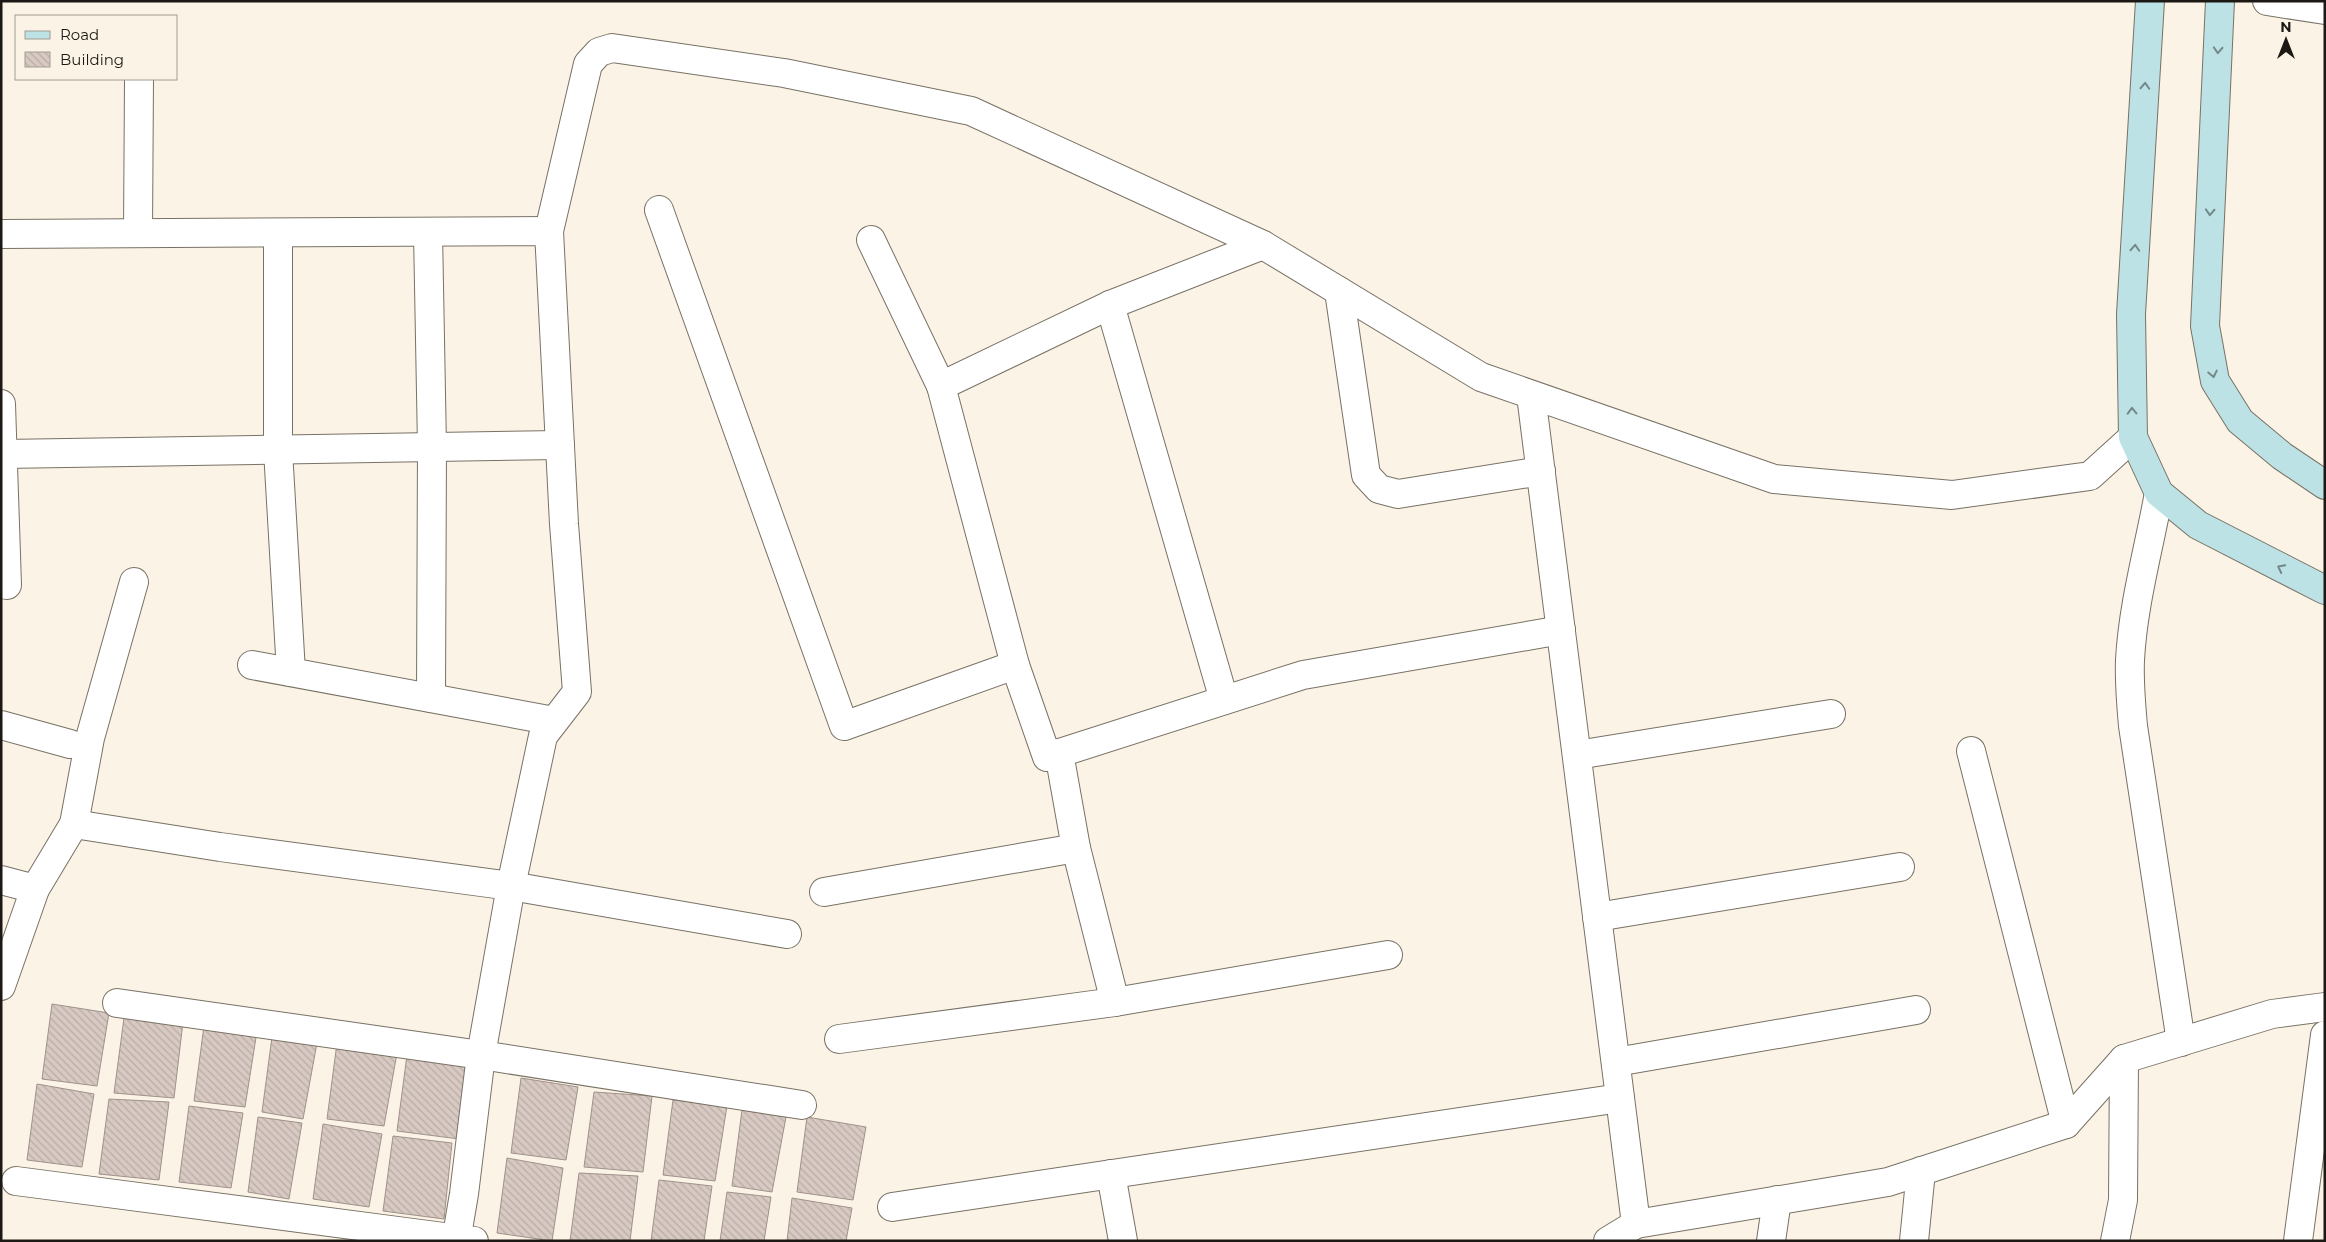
<svg xmlns="http://www.w3.org/2000/svg" width="2326" height="1242" font-family="Montserrat,sans-serif">
	<style>
		.building { fill: url(#building-back-hatch); stroke: #a0928b }
		.lines { fill: none; stroke-linecap: round; stroke-linejoin: round }
		.street-casing { stroke: #787165; stroke-width: 30 }
		.secondary-casing { stroke: #787165; stroke-width: 30 }
		.street { stroke: #fff; stroke-width: 28 }
		.secondary { stroke: #bce2e6; stroke-width: 28 }
		.oneway { stroke: #748888 }
	</style>
	<defs>
		<pattern id="building-back-hatch" width="6" height="6" patternUnits="userSpaceOnUse" patternTransform="scale(1.25)"><rect width="6" height="6" fill="#d8c9c2"/><path d="M-1 5l2 2M0 0l6 6M5-1l2 2" fill="none" stroke="#b9aca6"/></pattern>
	</defs>
	<rect width="100%" height="100%" fill="#fbf4e6"/>
	<g class="building">
		<path d="M52,1004L109,1013L97,1086L42,1079Z"/>
		<path d="M124,1018L183,1022L174,1098L114,1093Z"/>
		<path d="M204,1026L257,1031L245,1107L194,1101Z"/>
		<path d="M272,1037L317,1043L303,1119L262,1112Z"/>
		<path d="M337,1043L397,1053L384,1126L327,1119Z"/>
		<path d="M407,1055L467,1063L459,1139L397,1131Z"/>
		<path d="M521,1078L578,1087L566,1160L511,1153Z"/>
		<path d="M37,1084L94,1094L82,1167L27,1160Z"/>
		<path d="M594,1092L652,1096L643,1172L584,1167Z"/>
		<path d="M109,1099L169,1102L159,1180L99,1174Z"/>
		<path d="M673,1100L727,1106L715,1181L663,1175Z"/>
		<path d="M189,1106L243,1113L231,1188L179,1182Z"/>
		<path d="M742,1110L786,1117L772,1192L732,1186Z"/>
		<path d="M258,1117L302,1123L289,1199L248,1192Z"/>
		<path d="M807,1117L866,1127L853,1200L797,1192Z"/>
		<path d="M323,1124L382,1134L369,1207L313,1199Z"/>
		<path d="M393,1136L452,1143L444,1219L383,1211Z"/>
		<path d="M507,1158L563,1168L552,1241L497,1233Z"/>
		<path d="M579,1173L638,1176L630,1241H570Z"/>
		<path d="M659,1180L712,1186L704,1241H651Z"/>
		<path d="M727,1192L771,1197L764,1241H720Z"/>
		<path d="M792,1198L852,1208L846,1241H787Z"/>
	</g>
	<g class="lines">
		<defs>
			<g id="street">
				<path d="M2267,1L2325,10"/>
				<path d="M659,210L844,726L1015,665"/>
				<path d="M549,231L588,64L599,52L612,48L784,73L971,111L1263,245L1481,377L1774,479L1952,495L2090,476L2133,437"/>
				<path d="M428,232L432,447L431,698"/>
				<path d="M138,233L139,79"/>
				<path d="M278,233V450L291,672"/>
				<path d="M1,234L549,231L564,524L577,692L543,736L511,886L481,1055L464,1194L456,1241"/>
				<path d="M871,240L941,386"/>
				<path d="M1263,245L1110,305L941,386L1015,665L1047,757L1303,675L1561,630"/>
				<path d="M1339,291L1366,475L1379,489L1398,494L1541,471"/>
				<path d="M1110,305L1224,700"/>
				<path d="M1531,395L1636,1224"/>
				<path d="M1,404L7,585"/>
				<path d="M3,454L560,445"/>
				<path d="M2159,493C2149,548 2133,604 2130,660C2129,682 2131,704 2133,726L2181,1042"/>
				<path d="M134,582L90,738L74,824L220,847L511,886L787,934"/>
				<path d="M252,665L554,721"/>
				<path d="M1,725L70,744"/>
				<path d="M1971,751L2066,1124"/>
				<path d="M1577,755L1831,714"/>
				<path d="M1076,848L1115,1002L1388,955"/>
				<path d="M1,880L35,889"/>
				<path d="M824,892L1076,848L1059,753"/>
				<path d="M1597,917L1900,867"/>
				<path d="M1,986L35,889L74,824"/>
				<path d="M117,1003L481,1055L802,1105"/>
				<path d="M839,1039L1115,1002"/>
				<path d="M1616,1062L1916,1010"/>
				<path d="M1111,1174L1123,1241"/>
				<path d="M16,1181L474,1241"/>
				<path d="M892,1207L1620,1098"/>
				<path d="M1608,1241L1636,1224L1888,1182L2066,1124L2124,1059L2272,1014L2325,1007"/>
				<path d="M1771,1241L1777,1200"/>
				<path d="M1914,1241L1921,1171"/>
				<path d="M2115,1241L2123,1200L2124,1059"/>
				<path d="M2298,1241L2325,1035"/>
			</g>
			<g id="secondary">
				<path d="M2150,1L2131,314L2133,437L2159,493L2198,525L2325,590"/>
				<path d="M2220,1L2205,326L2215,381L2240,421L2282,456L2325,485"/>
			</g>
		</defs>
		<use href="#street" class="street-casing"/>
		<use href="#secondary" class="secondary-casing"/>
		<use href="#street" class="street"/>
		<use href="#secondary" class="secondary"/>
	</g>
	<defs><path id="oneway-chevron" d="M-2-3.5L2.5 0L-2 3.5" fill="none" stroke-width="1.6" stroke-linecap="round" stroke-linejoin="round" transform="scale(1.25)"/></defs>
	<g class="oneway">
		<use href="#oneway-chevron" transform="translate(2218 50) rotate(93)"/>
		<use href="#oneway-chevron" transform="translate(2145 86) rotate(-87)"/>
		<use href="#oneway-chevron" transform="translate(2210 212) rotate(93)"/>
		<use href="#oneway-chevron" transform="translate(2135 248) rotate(-87)"/>
		<use href="#oneway-chevron" transform="translate(2213 374) rotate(78)"/>
		<use href="#oneway-chevron" transform="translate(2132 411) rotate(-91)"/>
		<use href="#oneway-chevron" transform="translate(2281 568) rotate(-153)"/>
	</g>
	<rect width="2326" height="1242" fill="none" stroke="#1c1914" stroke-width="5"/>
	<rect x="15" y="15" width="162" height="65" fill="#fbf4e6" stroke="#a29c92"/>
	<rect x="25" y="31" width="25" height="8" fill="#bce2e6" stroke="#a29c92"/>
	<text x="60" y="40" font-size="15" fill="#1c1914">Road</text>
	<rect x="25" y="52" width="25" height="15" fill="url(#building-back-hatch)" stroke="#a29c92"/>
	<text x="60" y="65" font-size="15" fill="#1c1914">Building</text>
	<g transform="translate(2286 40)" stroke="#fbf4e6" stroke-width="4" paint-order="stroke">
	<path d="M0-4L9 19L0 12L-9 19Z" fill="#1c1914"/>
	<text y="-8" font-size="14" font-weight="bold" text-anchor="middle" fill="#1c1914">N</text>
	</g>
</svg>
